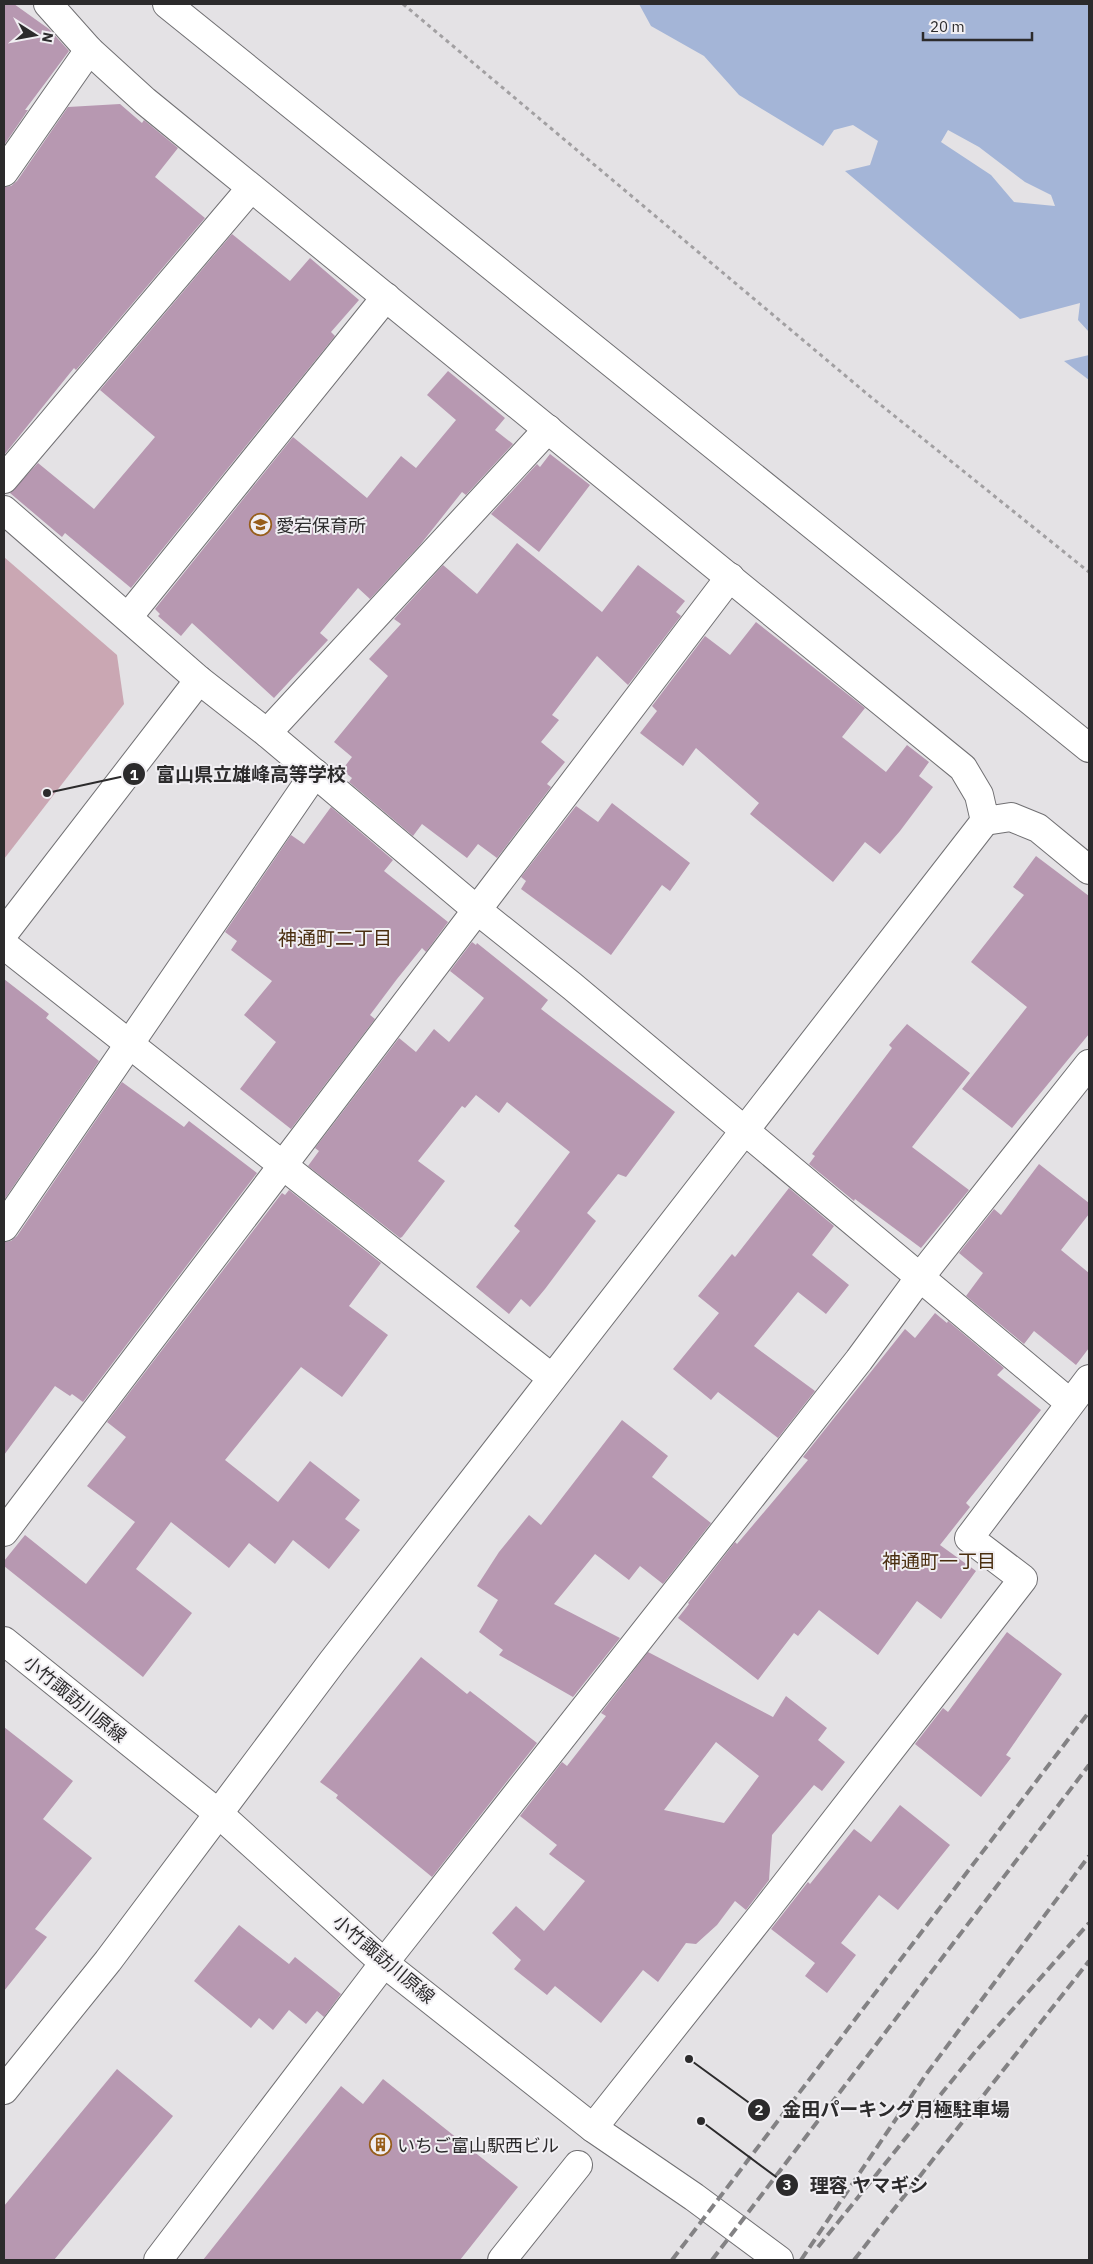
<svg xmlns="http://www.w3.org/2000/svg" width="1093" height="2264" font-family="'IBM Plex Sans','Noto Sans JP',sans-serif">
	<style>
		.green { fill: #caa7b3 }
		.water { fill: #a4b5d7; fill-rule: evenodd }
		.building { fill: #b798b1; fill-rule: evenodd }
		.lines { fill: none; stroke-linecap: round; stroke-linejoin: round }
		.minor-casing { stroke: #717073; stroke-width: 30 }
		.tertiary-casing { stroke: #717073; stroke-width: 30 }
		.secondary-casing { stroke: #717073; stroke-width: 30 }
		.path { stroke: #a2a0a2; stroke-width: 3; stroke-dasharray: 4 4; stroke-linecap: butt }
		.minor { stroke: #fff; stroke-width: 28 }
		.tertiary { stroke: #fff; stroke-width: 28 }
		.secondary { stroke: #fff; stroke-width: 28 }
		.rail { stroke: #838284; stroke-width: 4; stroke-dasharray: 10 5; stroke-linecap: butt }
		.labels { text-anchor: middle; dominant-baseline: central; stroke-width: 4; stroke-linejoin: round; paint-order: stroke }
		.poi-label { font-size: 18px; fill: #2c2b2c; stroke: #f1eff3; text-anchor: start }
		.street-label { font-size: 18px; fill: #2c2b2c; stroke: #f1eff3 }
		.neighbourhood-label { font-size: 19px; fill: #4a2e0f; stroke: #f1eff3 }
		.leader { fill: none; stroke: #2c2b2c; stroke-width: 2 }
		.callout-dot { fill: #2c2b2c; stroke: #f1eff3; stroke-width: 2 }
		.mark-label { font-size: 15px; text-anchor: middle; font-weight: bold; fill: #fff }
		.callout-label { font-size: 19px; text-anchor: middle; font-weight: bold; fill: #2c2b2c; stroke: #f1eff3; stroke-width: 4; stroke-linejoin: round; paint-order: stroke }
	</style>
	<rect width="100%" height="100%" fill="#e4e2e5"/>
	<path class="green" d="M4,557L117,655L124,704L4,859Z"/>
	<g class="water">
		<path d="M639,4H1089V332L1078,320L1080,303L1020,319L845,171L870,165L878,141L853,125L834,130L823,146L739,95L704,56L651,26ZM948,130L979,147L1025,182L1051,195L1055,206L1014,202L991,175L941,142Z"/>
		<path d="M1089,355V380L1064,361Z"/>
	</g>
	<g class="building">
		<path d="M4,4H14L49,29L69,51L25,110H28L4,145Z"/>
		<path d="M120,104L142,123L144,120L178,148L155,177L205,218L76,370L74,368L4,455V187L11,186L17,181L68,107Z"/>
		<path d="M232,234L290,281L310,258L359,300L331,332L335,336L131,588L65,533L62,537L10,493L38,463L94,509L155,437L100,390Z"/>
		<path d="M448,371L505,418L495,430L513,444L466,495L462,492L420,545L370,599L358,588L320,633L328,640L274,698L192,623L181,636L158,616L160,614L155,609L293,437L367,498L401,456L416,468L456,420L427,395Z"/>
		<path d="M550,454L590,485L539,552L491,514L537,464L540,467Z"/>
		<path d="M517,543L602,612L638,565L685,601L676,612L681,616L628,685L597,656L552,715L559,720L541,742L565,762L547,784L551,787L497,858L478,844L467,858L422,824L413,836L349,782L352,778L342,770L352,757L334,742L388,676L369,659L401,624L394,619L443,565L477,594Z"/>
		<path d="M756,622L865,708L842,737L886,772L907,745L929,762L919,776L933,787L900,831L880,854L865,842L833,882L750,814L759,803L696,748L683,766L640,733L657,711L652,706L705,636L730,655Z"/>
		<path d="M612,803L690,863L670,891L662,885L611,955L521,889L526,881L521,877L576,806L598,822Z"/>
		<path d="M331,807L393,860L384,871L448,922L426,952L422,948L397,979L370,1015L375,1019L291,1129L240,1089L276,1042L244,1015L272,981L231,950L237,941L225,932L291,835L304,844Z"/>
		<path d="M1036,856L1089,896V1034L1012,1128L962,1089L1027,1007L971,962L1024,895L1013,887Z"/>
		<path d="M472,942L476,945L477,943L548,1000L541,1009L675,1112L626,1177L618,1174L587,1213L596,1221L545,1289L530,1307L521,1299L509,1314L476,1287L520,1231L514,1226L570,1152L507,1102L499,1113L476,1095L465,1108L462,1106L418,1161L445,1181L402,1237L400,1238L308,1166L319,1151L315,1148L399,1038L416,1052L434,1029L449,1042L484,998L450,971Z"/>
		<path d="M4,979L49,1014L46,1018L99,1061L4,1200Z"/>
		<path d="M907,1024L970,1073L912,1147L969,1190L921,1248L855,1199L854,1201L809,1164L815,1156L812,1154L892,1048L889,1045Z"/>
		<path d="M122,1082L184,1127L189,1121L257,1173L83,1402L72,1394L70,1396L55,1386L4,1455V1242L11,1241L17,1236Z"/>
		<path d="M1039,1164L1089,1203V1214L1061,1250L1089,1273V1348L1076,1365L1034,1331L1024,1344L966,1296L983,1273L959,1253L994,1209L1001,1215Z"/>
		<path d="M789,1188L834,1226L812,1255L849,1285L826,1314L798,1292L754,1346L815,1391L778,1438L718,1392L711,1400L673,1369L719,1313L698,1296L732,1254L735,1257Z"/>
		<path d="M289,1190L381,1263L349,1306L388,1335L342,1397L301,1367L225,1460L278,1502L310,1461L360,1500L345,1519L360,1530L329,1569L293,1540L275,1564L249,1543L229,1568L171,1522L136,1569L192,1613L143,1677L4,1566V1561L25,1535L86,1584L135,1522L87,1486L126,1437L107,1422L282,1193L285,1195Z"/>
		<path d="M935,1313L947,1323L948,1321L1004,1368L997,1375L1041,1410L966,1503L970,1507L940,1545L976,1571L941,1619L917,1601L878,1655L819,1610L798,1636L794,1633L758,1680L678,1618L689,1604L688,1603L735,1542L737,1544L808,1460L803,1457L905,1329L915,1338Z"/>
		<path d="M622,1420L668,1456L652,1477L711,1523L663,1584L640,1566L629,1580L595,1554L554,1604L620,1638L573,1697L499,1655L503,1650L479,1632L498,1600L477,1586L499,1552L529,1515L541,1525Z"/>
		<path d="M1007,1632L1062,1674L1006,1755L1011,1758L981,1797L915,1744L943,1708L948,1712Z"/>
		<path d="M648,1652L773,1717L786,1696L827,1728L818,1740L845,1762L822,1791L814,1785L772,1835L769,1880L746,1910L735,1901L717,1925L696,1944L686,1943L658,1982L643,1970L601,2023L555,1986L547,1995L514,1969L521,1960L492,1933L516,1906L544,1931L585,1881L549,1854L557,1845L520,1816L562,1762L567,1766L606,1716L601,1713ZM716,1742L759,1776L724,1823L664,1810Z"/>
		<path d="M421,1657L467,1694L470,1691L537,1743L432,1877L336,1798L338,1795L320,1782Z"/>
		<path d="M4,1727L73,1781L43,1819L92,1858L35,1929L47,1937L4,1991Z"/>
		<path d="M900,1805L950,1845L898,1910L879,1895L841,1943L856,1955L827,1993L805,1976L815,1963L771,1929L808,1882L810,1884L854,1829L871,1842Z"/>
		<path d="M239,1925L289,1964L295,1957L341,1994L324,2017L317,2011L306,2024L289,2010L273,2030L259,2018L251,2028L194,1981Z"/>
		<path d="M117,2069L173,2116L54,2260H4V2206Z"/>
		<path d="M383,2079L518,2187L460,2260H203L341,2086L363,2104Z"/>
	</g>
	<g class="lines">
		<defs>
			<g id="minor">
				<path d="M48,4L89,50L145,101L963,768L979,795L985,821L1011,817L1038,828L1089,870"/>
				<path d="M167,4L1089,748"/>
				<path d="M4,172L89,50"/>
				<path d="M4,479L251,188"/>
				<path d="M4,510L199,680L267,733L477,910L572,986L1070,1403"/>
				<path d="M128,617L386,297"/>
				<path d="M267,733L548,429"/>
				<path d="M4,933L199,680"/>
				<path d="M4,945L552,1378"/>
				<path d="M4,1227L315,773"/>
				<path d="M4,1532L730,577"/>
				<path d="M593,2128L765,1911L1023,1579L969,1538L1089,1379"/>
				<path d="M158,2260L384,1963L859,1360L920,1277L1089,1064"/>
				<path d="M502,2260L578,2165"/>
			</g>
			<path id="tertiary" d="M4,2090L108,1961L332,1662L985,821"/>
			<path id="secondary" d="M4,1641L219,1814L384,1963L593,2128L694,2197L779,2260"/>
		</defs>
		<use href="#minor" class="minor-casing"/>
		<use href="#tertiary" class="tertiary-casing"/>
		<use href="#secondary" class="secondary-casing"/>
		<path class="path" d="M403,4L866,393L1089,572"/>
		<use href="#minor" class="minor"/>
		<use href="#tertiary" class="tertiary"/>
		<use href="#secondary" class="secondary"/>
		<g class="rail">
			<path d="M818,2247L975,2052L1089,1923"/>
			<path d="M672,2260L1089,1712"/>
			<path d="M712,2260L1089,1765"/>
			<path d="M801,2260L927,2073L1089,1856"/>
			<path d="M854,2260L1089,1961"/>
		</g>
	</g>
	<defs>
		<symbol id="school-ring" viewBox="-11 -11 22 22"><circle r="9.5" fill="#f1eff3" stroke="#975e1b" stroke-width="1.5"/><path d="M0-5L7-2L0 1L-7-2ZM-4 1L0 2.5L4 1V4Q0 6-4 4Z" fill="#975e1b"/></symbol>
		<symbol id="building-ring" viewBox="-11 -11 22 22"><circle r="9.5" fill="#f1eff3" stroke="#975e1b" stroke-width="1.5"/><path d="M-4-6H4V6H1V3H-1V6H-4ZM-2.5-4.3h1.7v1.8h-1.7ZM.8-4.3h1.7v1.8H.8ZM-2.5-1h1.7V.8h-1.7ZM.8-1h1.7V.8H.8Z" fill="#975e1b"/></symbol>
	</defs>
	<g fill-rule="evenodd">
		<use href="#school-ring" x="248" y="512" width="25" height="25"/>
		<use href="#building-ring" x="368" y="2132" width="25" height="25"/>
	</g>
	<g class="labels">
		<g class="poi-label">
			<text x="276" y="525">愛宕保育所</text>
			<text x="397" y="2145">いちご富山駅西ビル</text>
		</g>
		<g class="street-label">
			<text transform="translate(75 1699) rotate(39)">小竹諏訪川原線</text>
			<text transform="translate(384 1959) rotate(40)">小竹諏訪川原線</text>
		</g>
		<g class="neighbourhood-label">
			<text x="335" y="938">神通町二丁目</text>
			<text x="939" y="1561">神通町一丁目</text>
		</g>
	</g>
	<path class="leader" d="M47 793L134 774M689 2059L759 2110M701 2121L787 2185"/>
	<g class="callout-dot">
		<circle cx="47" cy="793" r="5"/>
		<circle cx="689" cy="2059" r="5"/>
		<circle cx="701" cy="2121" r="5"/>
		<circle cx="134" cy="774" r="12"/>
		<circle cx="759" cy="2110" r="12"/>
		<circle cx="787" cy="2185" r="12"/>
	</g>
	<g class="mark-label">
		<text x="134" y="780">1</text>
		<text x="759" y="2115">2</text>
		<text x="787" y="2190">3</text>
	</g>
	<g class="callout-label">
		<text x="251" y="781">富山県立雄峰高等学校</text>
		<text x="896" y="2116">金田パーキング月極駐車場</text>
		<text x="869" y="2192">理容 ヤマギシ</text>
	</g>
	<rect width="1093" height="2264" fill="none" stroke="#2c2b2c" stroke-width="10"/>
	<g transform="translate(35 35) rotate(101)" stroke="#f1eff3" stroke-width="4" paint-order="stroke">
	<path d="M0-4L9 19L0 12L-9 19Z" fill="#2c2b2c"/>
	<text y="-8" font-size="14" font-weight="bold" text-anchor="middle" fill="#2c2b2c">N</text>
	</g>
	<path d="M923 32v8h109v-8" fill="none" stroke="#2c2b2c" stroke-width="2.5"/>
	<text x="930" y="32" font-size="15" fill="#2c2b2c" stroke="#f1eff3" stroke-width="4" paint-order="stroke">20 m</text>
</svg>
